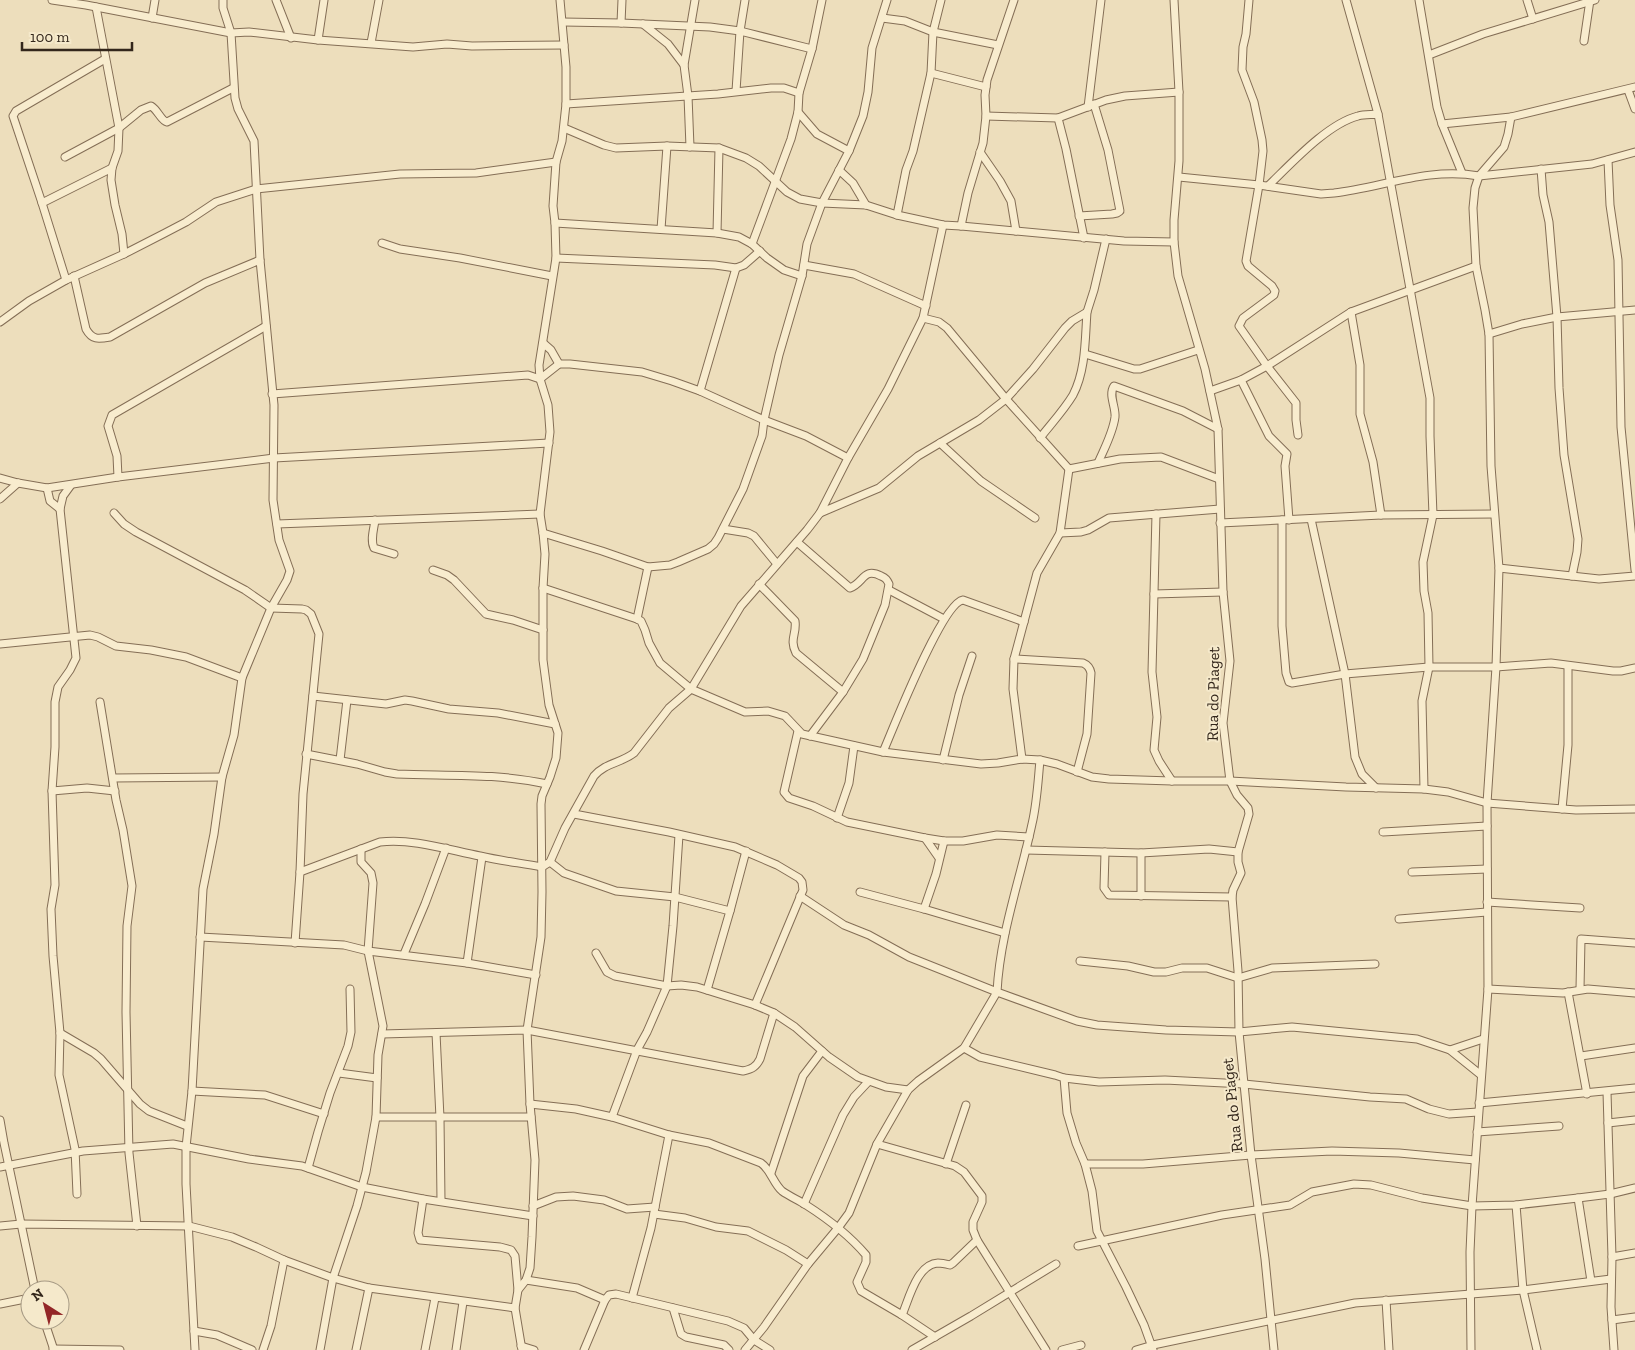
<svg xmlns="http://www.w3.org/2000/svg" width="1635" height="1350" font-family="'Zilla Slab',serif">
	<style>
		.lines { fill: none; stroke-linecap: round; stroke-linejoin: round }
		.minor-casing { stroke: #846e56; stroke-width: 9 }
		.minor { stroke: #f8ecce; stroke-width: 7 }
		.labels { text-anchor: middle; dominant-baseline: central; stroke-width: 4; stroke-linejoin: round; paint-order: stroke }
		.street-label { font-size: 16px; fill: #33261b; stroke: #f5e9cb }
	</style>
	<rect width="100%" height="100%" fill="#eddebc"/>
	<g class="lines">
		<defs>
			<g id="minor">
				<path d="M52,0L86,5L231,33L249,32L318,40L413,47L447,44L472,46L564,45"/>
				<path d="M276,0L291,38"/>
				<path d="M1174,0L1179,92V161L1174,220V242L1178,276L1205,369L1218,429L1223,592L1230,661L1223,723L1230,781L1237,795L1248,808L1249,814L1238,852V862L1241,873L1233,890L1232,897L1238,971L1239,1032L1244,1084L1251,1155L1265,1259L1274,1350"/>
				<path d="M1249,0L1246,34L1243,47L1242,70L1254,102L1262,140L1263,151L1259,185L1246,261L1248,266L1272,286L1275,291L1274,295L1243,318L1239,326L1267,366L1296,403V420L1298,435"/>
				<path d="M1346,0L1378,114L1430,398V436L1433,515L1423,562L1424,591L1428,613L1429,667L1422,701L1424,789"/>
				<path d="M1419,0L1437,107L1442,124L1462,173"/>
				<path d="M1527,0L1533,19"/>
				<path d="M96,7L119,128L118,151L112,168L111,180L115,205L122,234L124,254"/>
				<path d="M152,18L155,0"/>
				<path d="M882,18L905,21L933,32L998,45"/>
				<path d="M563,22L621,23L710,27L740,31L812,49"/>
				<path d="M621,23L622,0"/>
				<path d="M643,24L668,44L684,65"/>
				<path d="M318,40L324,0"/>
				<path d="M1584,41L1590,0"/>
				<path d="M371,43L379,0"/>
				<path d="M1429,55L1483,34L1595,0"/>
				<path d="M931,73L986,87"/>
				<path d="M1628,90L1635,109"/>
				<path d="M736,91L740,31L745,0"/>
				<path d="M566,104L718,94L771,88H784L799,93"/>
				<path d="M1088,107L1101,0"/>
				<path d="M798,112L817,134L849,151"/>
				<path d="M986,116L1058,118"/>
				<path d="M1442,124L1511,117"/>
				<path d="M564,128L604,145L616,148L667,146L719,148L746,158L759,166L787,192L800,199L822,203L866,205L897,215L943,225L961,226L1124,241L1174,242"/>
				<path d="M690,147L688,96L684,65L695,0"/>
				<path d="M980,152L1000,181L1011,201L1016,231"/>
				<path d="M65,157L119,128L141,110L151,106C158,110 161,121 167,122L233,88"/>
				<path d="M1608,160L1610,205L1618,260L1621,427L1635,570"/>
				<path d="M1541,169L1543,195L1549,222L1557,317L1559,388L1564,455L1578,539L1577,552L1572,576"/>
				<path d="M839,170L853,183L866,205"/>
				<path d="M1179,177L1259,185L1321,194L1334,193C1383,187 1429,167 1479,176L1592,164L1635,152"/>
				<path d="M1268,186C1291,164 1327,124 1358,116C1365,114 1372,115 1378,114"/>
				<path d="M42,203L112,168"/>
				<path d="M897,215L906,170L913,151L931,73L933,32L941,0"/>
				<path d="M1079,216L1112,214L1117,213L1120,211L1108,150L1094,104"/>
				<path d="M555,223L717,233L739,237L752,244L767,258L784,270L802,276"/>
				<path d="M961,226L968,193L983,143L986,116L985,95L987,80L1014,0"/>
				<path d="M661,229L667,146"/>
				<path d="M717,233L719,148"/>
				<path d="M1084,238L1066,149L1058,118L1106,100L1125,96L1179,92"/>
				<path d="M382,243L400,249L460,258L552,276"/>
				<path d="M752,244L791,139L798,112L799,93L812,49L822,0"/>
				<path d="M556,258L715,265L736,268L744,265L760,251"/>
				<path d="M804,265L854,274L926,306"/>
				<path d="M74,276L86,329C92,340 98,339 110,337L205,283L260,260"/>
				<path d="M66,280L42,203L13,116L16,111L105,59"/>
				<path d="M1351,312L1360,365V414L1373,462L1381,515"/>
				<path d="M923,318L939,322L947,328L1006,399L1069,469L1120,459L1161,457L1219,479"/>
				<path d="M0,322L29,301L66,280L124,254L165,233L186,222L216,202L256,189L400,174L476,173L556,162"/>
				<path d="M1489,334L1522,324L1557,317L1635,310"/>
				<path d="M543,343L551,350L559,364"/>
				<path d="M1085,354L1134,369H1140L1198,350"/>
				<path d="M1241,380L1269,436L1287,454L1285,466L1289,520"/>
				<path d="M700,391L736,268"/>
				<path d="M1210,391L1241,380L1267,366L1351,312L1476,266"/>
				<path d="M272,394L528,375L540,379L559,364H570L642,372L672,381L700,391L764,420L806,436L848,458"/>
				<path d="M1040,438C1051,424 1064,410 1073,395C1086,370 1085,339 1087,312"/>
				<path d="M940,443L981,481L1035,518"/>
				<path d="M1098,463C1104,449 1113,433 1115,417C1116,407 1108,395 1114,386L1183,411L1218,429"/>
				<path d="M118,477L117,456L108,426L112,415L266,326"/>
				<path d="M0,478L18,483L47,488L118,477L274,458L549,443"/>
				<path d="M71,485L63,496L60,509L76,658L70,670L58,687L55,702V747L52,791L55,885L51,909L53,956L60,1033L59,1075L75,1149L77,1194"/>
				<path d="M47,488L50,501L60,509"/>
				<path d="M0,499L18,483"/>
				<path d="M114,513L124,524L136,532L245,590L271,608L302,609L306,610L311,614L319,634L303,794L300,872L295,943"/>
				<path d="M820,513L879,488L918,456L979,420L1006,399L1033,369L1065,328L1072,321L1087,312L1094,290L1106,239"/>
				<path d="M1156,514L1152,672L1157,717L1154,750L1159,761L1172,781"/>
				<path d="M1311,519L1345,674L1355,757L1362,774L1376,788"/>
				<path d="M375,520C374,529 370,540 374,548L394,554"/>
				<path d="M1282,520V626L1286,673L1289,682L1292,683L1345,674L1429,667H1496L1551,663L1613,671H1621L1635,668"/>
				<path d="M1220,523L1381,515L1494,514"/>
				<path d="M277,524L540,514"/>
				<path d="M723,529L748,533L754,536L777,564"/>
				<path d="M543,533L602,551L648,567L670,565L678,562L708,549L714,544L718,538L743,489L762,436L764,420L779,355L802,276L807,244L822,203L849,151L863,116L868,92L872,48L887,0"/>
				<path d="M1060,533L1081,532L1088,530L1109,518L1220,509"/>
				<path d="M797,542L850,588C864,583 863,567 881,576C886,578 887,580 889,584L885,605L863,659L843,692L810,736"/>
				<path d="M1499,568L1599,579L1635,576"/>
				<path d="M433,570L447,575L454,580L486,614L513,620L543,630"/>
				<path d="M759,584L795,621C797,634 789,639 796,653L843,692"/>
				<path d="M543,588L637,619L641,621L645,630L649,643L660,663L691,689L745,712L768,711L785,716L802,734L883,752L981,764L998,763L1022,759L1040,760L1057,764L1092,777L1109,779L1172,781H1230L1346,787L1424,789L1448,792L1487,803L1576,810L1635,809"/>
				<path d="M889,590L944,619"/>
				<path d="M1154,594L1223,592"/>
				<path d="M637,619L648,567"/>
				<path d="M0,644L90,635L98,637L116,646L151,650L186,657L242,678"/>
				<path d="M1014,659L1083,663C1088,665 1090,668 1091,673L1087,734L1077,772"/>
				<path d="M313,696L386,704L405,700L412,701L449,709L498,713L555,724"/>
				<path d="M100,702L116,800L123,830L132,886L127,926L126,1012L129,1153L137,1226"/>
				<path d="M798,731L784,792L789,798L813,806L847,822L925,838L944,841H963L997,835L1029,837"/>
				<path d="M883,752C893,729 942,603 963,600L1024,622"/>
				<path d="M306,754L357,764L385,772L397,774C447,776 497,773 547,784"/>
				<path d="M1022,759L1013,689L1014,659L1037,573L1060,533L1069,469"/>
				<path d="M340,760L347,700"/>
				<path d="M943,760L959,695L972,656"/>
				<path d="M1040,760C1038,781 1037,803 1032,824C1020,880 1000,934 997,992L1077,1021L1097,1025L1166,1030L1239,1032L1292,1027L1417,1039L1450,1050L1481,1075"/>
				<path d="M113,778L222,777"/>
				<path d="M52,791L87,788L115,791"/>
				<path d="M1562,809L1568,745V666"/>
				<path d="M574,814L669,832L735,847L777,865L799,878L802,882L803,890L755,1005"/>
				<path d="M837,818L849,783L854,746"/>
				<path d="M1383,832L1487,826"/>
				<path d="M925,838L939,858"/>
				<path d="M1026,850L1141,853L1209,849L1238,852"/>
				<path d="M1105,852L1104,888L1109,895L1232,897"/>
				<path d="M550,862L564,873L616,891L675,897L730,911"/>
				<path d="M300,872L380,842C412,838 449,850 480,856C501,861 521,863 542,867L550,862L565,828L594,776C605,763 621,763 634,753L669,708L691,689L741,606L807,530L820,513L848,458L888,389L923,318L943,225"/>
				<path d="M1412,872L1487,869"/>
				<path d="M860,892L924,909L1005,933"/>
				<path d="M1141,896V853"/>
				<path d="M1487,902L1580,908"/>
				<path d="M924,909L936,874L944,841"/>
				<path d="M1399,919L1487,912"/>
				<path d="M200,937L344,945L368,951L467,963L536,975"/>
				<path d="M596,953L607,972L615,976L667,986L681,985L697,987L755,1005L774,1013L795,1027L829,1057L858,1077L886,1087L908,1090"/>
				<path d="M404,954L425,904L446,848"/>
				<path d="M1080,961L1128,966L1154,972H1166L1182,968H1207L1238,978L1272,968L1375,964"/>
				<path d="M467,963L482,857"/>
				<path d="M1488,989L1563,993L1588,989L1635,993"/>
				<path d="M1580,989L1581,939L1635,943"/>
				<path d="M707,990L730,911L746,851"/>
				<path d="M1568,992L1587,1094"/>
				<path d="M60,1033L94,1053L101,1059L140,1104L149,1111L187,1126"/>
				<path d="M436,1033L440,1118L441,1201"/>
				<path d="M382,1034L527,1030L743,1071C752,1069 756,1067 760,1059L774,1013"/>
				<path d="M964,1048L980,1057L1055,1075L1064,1078L1067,1113L1076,1143L1085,1164L1092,1191L1097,1231L1126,1287L1144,1325L1153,1350"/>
				<path d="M1450,1050L1483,1039"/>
				<path d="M1581,1056L1635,1048"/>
				<path d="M339,1073L377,1078"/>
				<path d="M1064,1078L1099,1082L1165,1080L1244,1084L1370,1097L1406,1099L1429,1109L1449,1114L1478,1112"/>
				<path d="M192,1091L265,1095L324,1114"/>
				<path d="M1607,1092L1612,1257L1611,1307L1614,1350"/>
				<path d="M1479,1103L1635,1088"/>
				<path d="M530,1104L576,1109L612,1117L637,1050L647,1032L667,986L673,926L679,835"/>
				<path d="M376,1117H531"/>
				<path d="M612,1117L669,1135L709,1143L761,1163C771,1170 773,1183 782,1191C789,1196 798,1200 806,1205C828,1219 849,1235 866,1255V1262L857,1282L861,1291L902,1315L935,1337"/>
				<path d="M0,1120L4,1143L35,1290"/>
				<path d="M1608,1123L1635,1120"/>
				<path d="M1477,1132L1559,1126"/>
				<path d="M877,1144L955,1166L964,1172L982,1196V1202L973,1222V1230L977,1240L1046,1350"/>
				<path d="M946,1164L966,1105"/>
				<path d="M1085,1164H1143L1251,1155L1332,1151L1399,1153L1475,1160"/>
				<path d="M0,1167L83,1151L173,1144L249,1159L302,1166L362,1187L423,1199L533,1216"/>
				<path d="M308,1168L318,1132L330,1093L348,1046L351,1032L350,989"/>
				<path d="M771,1173L803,1076L822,1051"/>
				<path d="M1578,1198L1591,1281"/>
				<path d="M423,1199L418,1233L420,1240L500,1247L511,1250L515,1256L518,1290"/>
				<path d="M804,1204L843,1115L854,1097L868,1082"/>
				<path d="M1516,1205L1523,1290L1537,1350"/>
				<path d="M533,1206L556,1197L573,1196L604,1200L627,1209L655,1207"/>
				<path d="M654,1214L685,1218L716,1227L748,1231L786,1250L808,1264"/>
				<path d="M0,1226L21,1224L189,1226L232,1237L256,1247L284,1260L333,1278L369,1288L515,1308"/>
				<path d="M1078,1246L1222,1215L1290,1205L1312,1192L1354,1184L1371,1185L1422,1198L1472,1206L1516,1205L1578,1198L1610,1194L1635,1188"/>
				<path d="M1612,1257L1635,1253"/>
				<path d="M526,1280L577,1288L605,1300"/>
				<path d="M632,1298L651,1228L669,1135"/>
				<path d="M1386,1300L1389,1350"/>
				<path d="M0,1304L30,1298"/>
				<path d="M673,1308L681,1334L686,1337L724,1345L729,1350"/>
				<path d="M902,1315C909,1299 917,1264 938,1263C941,1263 946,1264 950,1265L953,1263L977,1240"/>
				<path d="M44,1320L54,1350"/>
				<path d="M1612,1320L1635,1317"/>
				<path d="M194,1331L217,1335L252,1350"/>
				<path d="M521,1346L534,1350"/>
				<path d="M53,1349L120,1350"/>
				<path d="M195,1350L186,1184V1147L192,1091L203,889L214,834L222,777L234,735L242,678L271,608L287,580L290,571L279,540L273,500L274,405L260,260L254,141L238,109L235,98L231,33L223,8V0"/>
				<path d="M263,1350L271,1326L284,1260"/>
				<path d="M320,1350L333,1278L357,1206L366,1172L376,1117L378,1055L383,1026L368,951L373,883L371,873L361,862V849"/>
				<path d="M356,1350L369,1288"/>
				<path d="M425,1350L435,1298"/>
				<path d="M456,1350L463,1302"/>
				<path d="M522,1350L515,1308L518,1290L526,1280L530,1268L532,1237L535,1160L530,1104L527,1030L541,937L542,892L541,804L542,796L550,777L556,758L558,733L549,705L543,660V588L545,554L543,533L540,514L550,432L548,405L540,379L539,365L556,258L555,223L553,206L556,162L562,141L566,104V67L560,0"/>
				<path d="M584,1350L605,1300L609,1295L616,1294L728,1321L744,1328L754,1340L770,1350"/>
				<path d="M745,1350L764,1327L808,1264L838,1228L849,1213L877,1144L908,1090L918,1081L964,1048L997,992L909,957L869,935L844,925L800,896"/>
				<path d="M912,1350L971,1316L1056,1264"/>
				<path d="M1062,1350L1081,1345"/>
				<path d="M1136,1350L1153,1345L1355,1303L1523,1290L1611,1279"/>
				<path d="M1471,1350L1470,1252L1472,1206L1488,989L1487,803L1496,667L1499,568L1491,466L1489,334L1485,310L1476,266L1473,208L1475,188L1479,176L1504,147L1508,134L1511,117L1635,87"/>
			</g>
		</defs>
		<use href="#minor" class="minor-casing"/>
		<use href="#minor" class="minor"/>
	</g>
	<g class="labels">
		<g class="street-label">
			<text transform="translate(1213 694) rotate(-89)">Rua do Piaget</text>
			<text transform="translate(1232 1105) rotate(-96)">Rua do Piaget</text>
		</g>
	</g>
	<g transform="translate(45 1305) rotate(324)"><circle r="24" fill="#f5e9cb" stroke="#a79b85"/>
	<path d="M0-4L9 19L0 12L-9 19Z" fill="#932627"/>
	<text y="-8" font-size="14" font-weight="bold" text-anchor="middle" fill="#33261b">N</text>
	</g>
	<path d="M22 42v8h110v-8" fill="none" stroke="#33261b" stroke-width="2.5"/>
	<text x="30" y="42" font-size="15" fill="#33261b" stroke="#f5e9cb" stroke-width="4" paint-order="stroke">100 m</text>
</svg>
